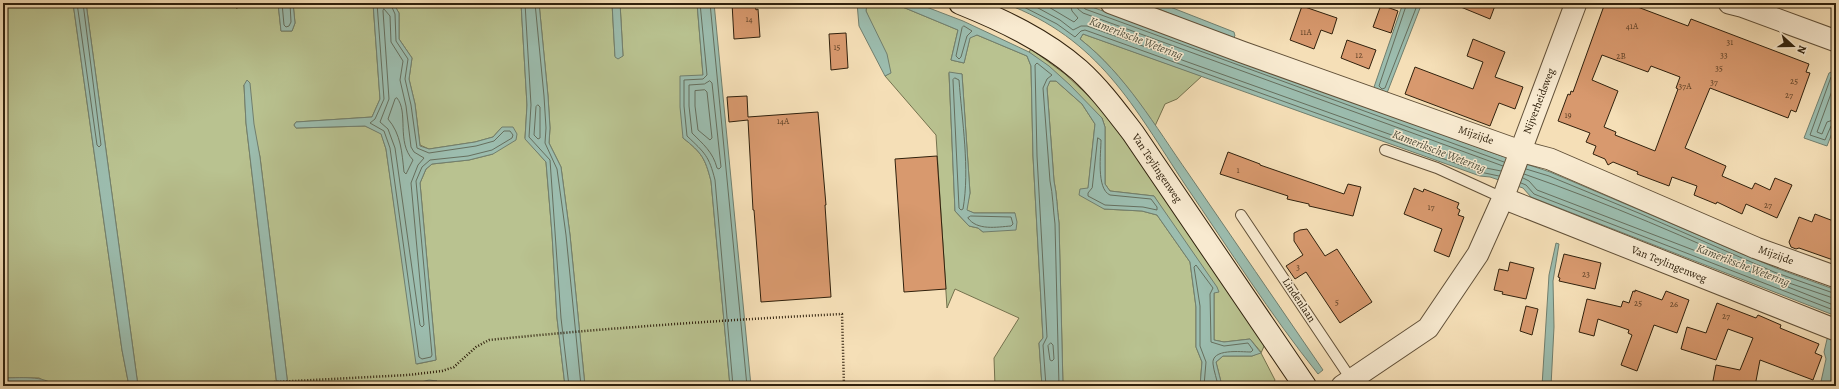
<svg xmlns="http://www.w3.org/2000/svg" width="1839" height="389" font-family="Alegreya,serif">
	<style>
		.green { fill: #b9c290; stroke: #74724e; fill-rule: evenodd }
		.water { fill: #9cbdaf; stroke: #717f6e }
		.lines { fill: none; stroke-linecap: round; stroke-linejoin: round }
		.shore { stroke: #666f5e; stroke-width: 1 }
		.building { fill: #d8996e; stroke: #30210d; fill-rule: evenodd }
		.service-casing { stroke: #615038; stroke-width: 12 }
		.minor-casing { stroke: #615038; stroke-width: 23 }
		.secondary-casing { stroke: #30210d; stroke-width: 24 }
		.path { stroke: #30210d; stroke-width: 2.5; stroke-dasharray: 1 2; stroke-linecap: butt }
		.service { stroke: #f8ead0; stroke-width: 10 }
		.minor { stroke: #f8ead0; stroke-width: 21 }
		.secondary { stroke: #f8ead0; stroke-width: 22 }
		.labels { text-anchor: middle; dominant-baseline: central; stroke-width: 3; stroke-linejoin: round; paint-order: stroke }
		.number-label { font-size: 9px; fill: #5a3f25 }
		.street-label { font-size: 11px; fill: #30210d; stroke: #f8ead0 }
		.water-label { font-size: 12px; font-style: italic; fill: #50503e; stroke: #f8ead0 }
	</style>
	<rect width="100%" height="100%" fill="#f5dfb7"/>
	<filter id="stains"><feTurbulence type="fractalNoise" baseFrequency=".005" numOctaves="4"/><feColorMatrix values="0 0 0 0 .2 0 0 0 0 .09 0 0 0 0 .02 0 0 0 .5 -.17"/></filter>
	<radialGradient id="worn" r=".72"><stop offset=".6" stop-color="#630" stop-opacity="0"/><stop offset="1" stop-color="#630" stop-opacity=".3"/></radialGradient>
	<g class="green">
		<path d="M3,3H73L122,350L129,386H54L39,378H3Z"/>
		<path d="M86,3H234L237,9L235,3H278L281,31H292L295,23L293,3H373L380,99L372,117L296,122L294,125L296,128L365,126L381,133L386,149L417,364L436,360L420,183L426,169L432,164L469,160L493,154L502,127L493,137L475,142L429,149L420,145L415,104L409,79L412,58L399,39V13L393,3H521L527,105L525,138L546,162L552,234L557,318L565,386H438L437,381L421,382L420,386H288L260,157L244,85L246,123L277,386H138Z"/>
		<path d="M539,3H612L615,56H623L620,3H697L703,75L683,138C702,153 705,158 711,181L730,386H585L570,235L561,167L549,143L550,128L548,96Z"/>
		<path d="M867,3H893L958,30L951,60L964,63L970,37L977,35L1027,56L1031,66L1033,156L1043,338L1039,343L1042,386H995L994,358L1019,318L955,289L947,308L936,135L885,76L890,73L866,11ZM949,73L962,74L970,193L966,210L974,213H1015L983,232L978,228L969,226L955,211Z"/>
		<path d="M1083,34L1202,76L1177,99L1165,104L1155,126C1133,94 1111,63 1080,39Z"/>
		<path d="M1031,49L1065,74L1095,102L1120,133L1265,344L1261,353L1275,380L1273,384L1274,386H1222L1216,362L1223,356H1252L1261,352L1250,339L1224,342L1214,340V293L1154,196L1110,191L1105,184V127L1102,118L1029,52Z"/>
		<path d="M1050,81H1056L1082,104L1095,124L1088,189L1104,209L1142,211L1157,215L1190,262L1196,307V347L1202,362L1200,386H1063L1059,223C1057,209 1057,194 1054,181L1047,87Z"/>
		<path d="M3,383C15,384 37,382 47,386H3Z"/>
	</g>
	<g class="water">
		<path d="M73,3H86L138,386H129L122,350Z"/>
		<path d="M278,3H293L295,23L292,31H281Z"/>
		<path d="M373,3H393L399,13V39L412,58L409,79L415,104L420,146L429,149L475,142L493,137L502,127H513L517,134L516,140L493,154L469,160L432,164L426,169L420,183L436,360L416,364L386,149L381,134L365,126L296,128L294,125L296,122L372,117L380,99Z"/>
		<path d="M521,3H539L548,96L550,128L549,143L561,167L570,235L585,386H565L557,318L552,234L546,162L525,139L527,105Z"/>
		<path d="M612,3H620L623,56L618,59L615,57Z"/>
		<path d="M697,3H714L751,386H730L711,181C705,158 702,153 683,138L680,107V76L703,75Z"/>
		<path d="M857,3H867L866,11L887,54L891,73L885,76L859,26Z"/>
		<path d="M893,3H916L963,21L1029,52L1049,66L1070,85L1102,118L1105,127V184L1110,191L1154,196L1217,287L1219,292L1214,293V340L1224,342L1250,339L1261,353L1252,356H1223L1216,362L1222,386H1200L1202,362L1196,347V307L1190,262L1157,215L1142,211L1104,209L1079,195L1080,189L1088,188L1095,124L1082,104L1056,81H1050L1047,88L1054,181C1057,194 1057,209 1059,223L1063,386H1042L1039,343L1043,338L1033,156L1031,66L1027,56L977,35L970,38L964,63L951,60L958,30Z"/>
		<path d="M1004,3H1081L1499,155L1550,172L1776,268L1836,290V316L1531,197L1523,188L1490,177L1480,176L1083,34L1080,39C1126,75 1155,126 1188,173C1233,239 1278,304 1323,370L1318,374C1270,314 1229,249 1186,186C1133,106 1100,39 1004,3Z"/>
		<path d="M1144,3H1160L1234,32L1235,36L1232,39Z"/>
		<path d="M1403,3H1422L1387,93L1373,90Z"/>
		<path d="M1836,70V123L1827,146L1804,138L1829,73Z"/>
		<path d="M949,72L962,74L970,193L967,210L974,213H1015L1017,222L1016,230L983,232L978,228L969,226L955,211Z"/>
		<path d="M247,80L250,83L254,124L260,157L288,386H277L246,123L244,85Z"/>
		<path d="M1556,243L1559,244L1553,281L1554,327L1551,386H1542L1549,275Z"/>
		<path d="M1828,335L1836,338V360L1833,372V386H1820L1826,359L1824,352Z"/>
		<path d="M3,378C17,378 46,375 54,386L38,383L28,385L3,383Z"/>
		<path d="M429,380L437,381L438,386H420L421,382Z"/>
	</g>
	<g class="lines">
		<g class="shore">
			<path d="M77,3L97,145L99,147L101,145L83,3"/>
			<path d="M282,3L284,25L286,27L289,26L291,22L290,3"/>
			<path d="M377,3L384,99L375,119L370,123L384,131L390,148L419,357L422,359L431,357L432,355L416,181L422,167L430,160L468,156L492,150L512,138L513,135L510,131H504L494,141L476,146L429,153L417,148L411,105L405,79L408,59L396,41L395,14L390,3"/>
			<path d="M525,3L531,105L529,137L550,160L561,318L569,386"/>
			<path d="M535,3L544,96L546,128L545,143L557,169L566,235L581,386"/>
			<path d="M700,3L707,75L703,79L684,80V106L687,136C705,153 709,156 715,180L733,386"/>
			<path d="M710,3L747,386"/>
			<path d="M1016,3L1057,24L1075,37L1081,31L1085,30L1480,172L1499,176"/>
			<path d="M1029,3L1060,20L1073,30L1081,26H1087L1481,167L1501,171"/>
			<path d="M1042,3L1074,22L1078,18L1072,11L1070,3"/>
			<path d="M1076,3L1078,9L1083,13L1503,166"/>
			<path d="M1081,3L1085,9L1504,162"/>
			<path d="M1407,3L1379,86L1382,89L1385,88L1418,3"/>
			<path d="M384,9L390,16L391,42L403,61L400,80L406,106L411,147L414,152L424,158L418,165L411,183L424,325L422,327L420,325L395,148L388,129L380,122L389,99L383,11Z"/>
			<path d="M964,26L972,31L967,36L961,57L959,59L956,56L962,28Z"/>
			<path d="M1836,74L1831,77L1810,135L1825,140L1831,126L1836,124"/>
			<path d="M955,78L959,80C962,121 970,169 963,209L961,210L959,208L953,80Z"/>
			<path d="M1836,80L1817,132L1822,134L1827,122L1836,119"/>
			<path d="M710,81L712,83L721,167L719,169L717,168C713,152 703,144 692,133L689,106V85L704,84Z"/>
			<path d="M705,90L707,92L712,138L710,140L698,130L695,106V91Z"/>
			<path d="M397,98C409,112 396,142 413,160L406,174L404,172C402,153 401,134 388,119L395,99Z"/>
			<path d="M538,105L540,107V138L538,139L534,135L536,107Z"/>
			<path d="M1098,138L1101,140C1101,153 1096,189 1110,195L1151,199L1157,207V210L1143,207L1105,205L1088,196V193L1092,188Z"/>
			<path d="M1526,169L1549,176L1641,214L1774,272L1836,294"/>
			<path d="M1523,178L1529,181L1537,190L1769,279L1772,278L1771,276C1690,239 1608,203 1524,174"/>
			<path d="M1521,183L1526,185L1534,194L1836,311"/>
			<path d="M971,216L1011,217L1013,224L1011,226C997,227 977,231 968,218Z"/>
			<path d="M1836,299L1789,283L1787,284L1788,287L1836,306"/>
			<path d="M1051,343L1053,345L1054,359L1052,361L1050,360L1048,346Z"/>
			<path d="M1046,386L1043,345L1047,337L1037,156L1035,65L1037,63L1052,75L1047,79L1043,88L1050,181C1053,195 1053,209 1055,224L1059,386"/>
			<path d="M1204,386L1206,362L1200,346V306L1194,267L1196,265L1213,288L1210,294L1211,342L1224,346L1248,343L1253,350L1251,352C1241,352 1211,348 1213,364C1214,372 1217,379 1218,386"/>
		</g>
	</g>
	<g class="building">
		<path d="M732,3H755L756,10L758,9L760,37L734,39Z"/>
		<path d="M1451,3H1496L1490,19Z"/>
		<path d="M1605,3H1627L1688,26L1691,19L1809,64L1806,72L1810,73L1796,112L1791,110L1788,118L1710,88L1685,148L1726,166L1722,176L1752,189L1755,183L1770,190L1775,178L1792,185L1777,218L1746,204L1742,214L1717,202L1716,204L1694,195L1697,186L1672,177L1669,186L1637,174L1638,172L1613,162L1608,165L1605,159L1593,154L1596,146L1586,142L1590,133L1558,121L1568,94L1570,95L1571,91L1573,92ZM1602,55L1648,72L1651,66L1680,77L1676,88L1678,89L1655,151L1615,135L1616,132L1604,127L1618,91L1592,80Z"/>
		<path d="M1381,5L1398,11L1391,33L1373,27Z"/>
		<path d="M1302,6L1337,18L1332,34L1321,30L1314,49L1290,40Z"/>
		<path d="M846,33L848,68L831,70L829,34Z"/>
		<path d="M1473,39L1505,52L1495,77L1523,87L1515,109L1499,103L1490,126L1405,94L1415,67L1473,89L1483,62L1467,56Z"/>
		<path d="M1347,40L1376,50L1369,69L1341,58Z"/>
		<path d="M747,96L748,117L818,112L826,205H825L831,297L761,302L754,210H753L748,120L729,122L727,97Z"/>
		<path d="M1228,152L1260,164V165L1344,194L1348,184L1361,187L1353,216L1309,206V204L1287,199L1288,196L1220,174Z"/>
		<path d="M937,156L946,289L904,292L895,159Z"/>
		<path d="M1414,188L1423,192L1424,189L1459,203L1457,208L1460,210L1458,215L1464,217L1449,257L1434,251L1442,229L1404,214Z"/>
		<path d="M1815,214L1836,222V261L1799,248L1796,249L1791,247L1789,242L1799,217L1812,222Z"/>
		<path d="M1307,229L1325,256L1337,249L1372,302L1340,323L1306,272L1295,279L1286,266L1303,255L1294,241V233L1300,230Z"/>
		<path d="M1564,254L1601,263L1595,289L1559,281L1560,278L1558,277Z"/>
		<path d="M1510,262L1534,268L1526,299L1502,294L1503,292L1494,290L1499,269L1508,271Z"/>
		<path d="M1635,290L1662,300L1666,291L1689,300L1677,333L1654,325L1637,371L1621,365L1632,335L1628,333L1629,330L1598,319L1594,336L1579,332L1587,299L1621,307L1623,301L1629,303L1633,291L1635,292Z"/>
		<path d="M1717,303L1756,318L1758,315L1781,325L1780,328L1819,344L1815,353L1822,356L1813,380L1760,360L1755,386H1712L1716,365L1740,370L1753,338L1728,329L1716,360L1681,349L1687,327L1706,333Z"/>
		<path d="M1526,306L1538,309L1532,335L1520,331Z"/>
	</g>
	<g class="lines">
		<defs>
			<g id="service">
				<path d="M1385,150L1437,168L1503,198"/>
				<path d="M1241,215L1351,379"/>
			</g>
			<g id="minor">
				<path d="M1111,3L1242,52L1520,151L1550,159L1756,248L1836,277"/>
				<path d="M1729,3L1741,6L1836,41"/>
				<path d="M1503,198L1576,3"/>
				<path d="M1342,386L1428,328L1478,254L1503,198L1836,330"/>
			</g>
			<path id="secondary" d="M960,3C1002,20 1045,40 1079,70C1100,89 1116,111 1133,133L1305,386"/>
		</defs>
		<use href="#service" class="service-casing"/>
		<use href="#minor" class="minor-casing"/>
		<use href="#secondary" class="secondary-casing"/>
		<path class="path" d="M263,386L275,382L408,375L442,371L454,367L476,347L489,340C606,328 724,320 842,314L844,386"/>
		<use href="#service" class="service"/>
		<use href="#minor" class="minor"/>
		<use href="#secondary" class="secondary"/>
	</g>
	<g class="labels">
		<g class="number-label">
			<text x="749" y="19">14</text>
			<text x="1632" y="26">41A</text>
			<text x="1306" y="32">11A</text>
			<text x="1730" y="42">31</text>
			<text x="837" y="47">15</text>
			<text x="1359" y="55">12</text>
			<text x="1724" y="55">33</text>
			<text x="1621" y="56">2B</text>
			<text x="1719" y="68">35</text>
			<text x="1794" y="81">25</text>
			<text x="1714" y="82">37</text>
			<text x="1685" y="86">37A</text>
			<text x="1789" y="95">27</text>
			<text x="1568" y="115">19</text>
			<text x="783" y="121">14A</text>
			<text x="1238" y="170">1</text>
			<text x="1768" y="205">27</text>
			<text x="1431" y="207">17</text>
			<text x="1298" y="267">3</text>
			<text x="1586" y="274">23</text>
			<text x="1337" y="302">5</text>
			<text x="1638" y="303">25</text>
			<text x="1674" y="304">26</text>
			<text x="1726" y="316">27</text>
		</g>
		<g class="street-label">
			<text transform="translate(1539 101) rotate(-69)">Nijverheidsweg</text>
			<text transform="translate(1476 135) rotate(19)">Mijzijde</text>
			<text transform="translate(1157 168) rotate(56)">Van Teylingenweg</text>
			<text transform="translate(1776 255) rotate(20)">Mijzijde</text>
			<text transform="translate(1669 264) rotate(22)">Van Teylingenweg</text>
			<text transform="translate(1299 300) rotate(56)">Lindenlaan</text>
		</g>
		<g class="water-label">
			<text transform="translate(1136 38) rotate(21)">Kameriksche Wetering</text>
			<text transform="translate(1439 151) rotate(21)">Kameriksche Wetering</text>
			<text transform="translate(1743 265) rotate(21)">Kameriksche Wetering</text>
		</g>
	</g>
	<rect width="1839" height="389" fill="none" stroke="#f5dfb7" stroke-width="16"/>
	<rect x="4" y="4" width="1831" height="381" fill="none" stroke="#30210d" stroke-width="2"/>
	<rect x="8" y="8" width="1823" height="373" fill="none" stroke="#30210d"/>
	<g transform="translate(1793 46) rotate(111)" stroke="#f8ead0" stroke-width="3" paint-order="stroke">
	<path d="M0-3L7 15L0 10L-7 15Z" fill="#30210d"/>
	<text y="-6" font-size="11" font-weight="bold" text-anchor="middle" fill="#30210d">N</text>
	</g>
	<rect width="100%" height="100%" filter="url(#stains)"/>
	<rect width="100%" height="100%" fill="url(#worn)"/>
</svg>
